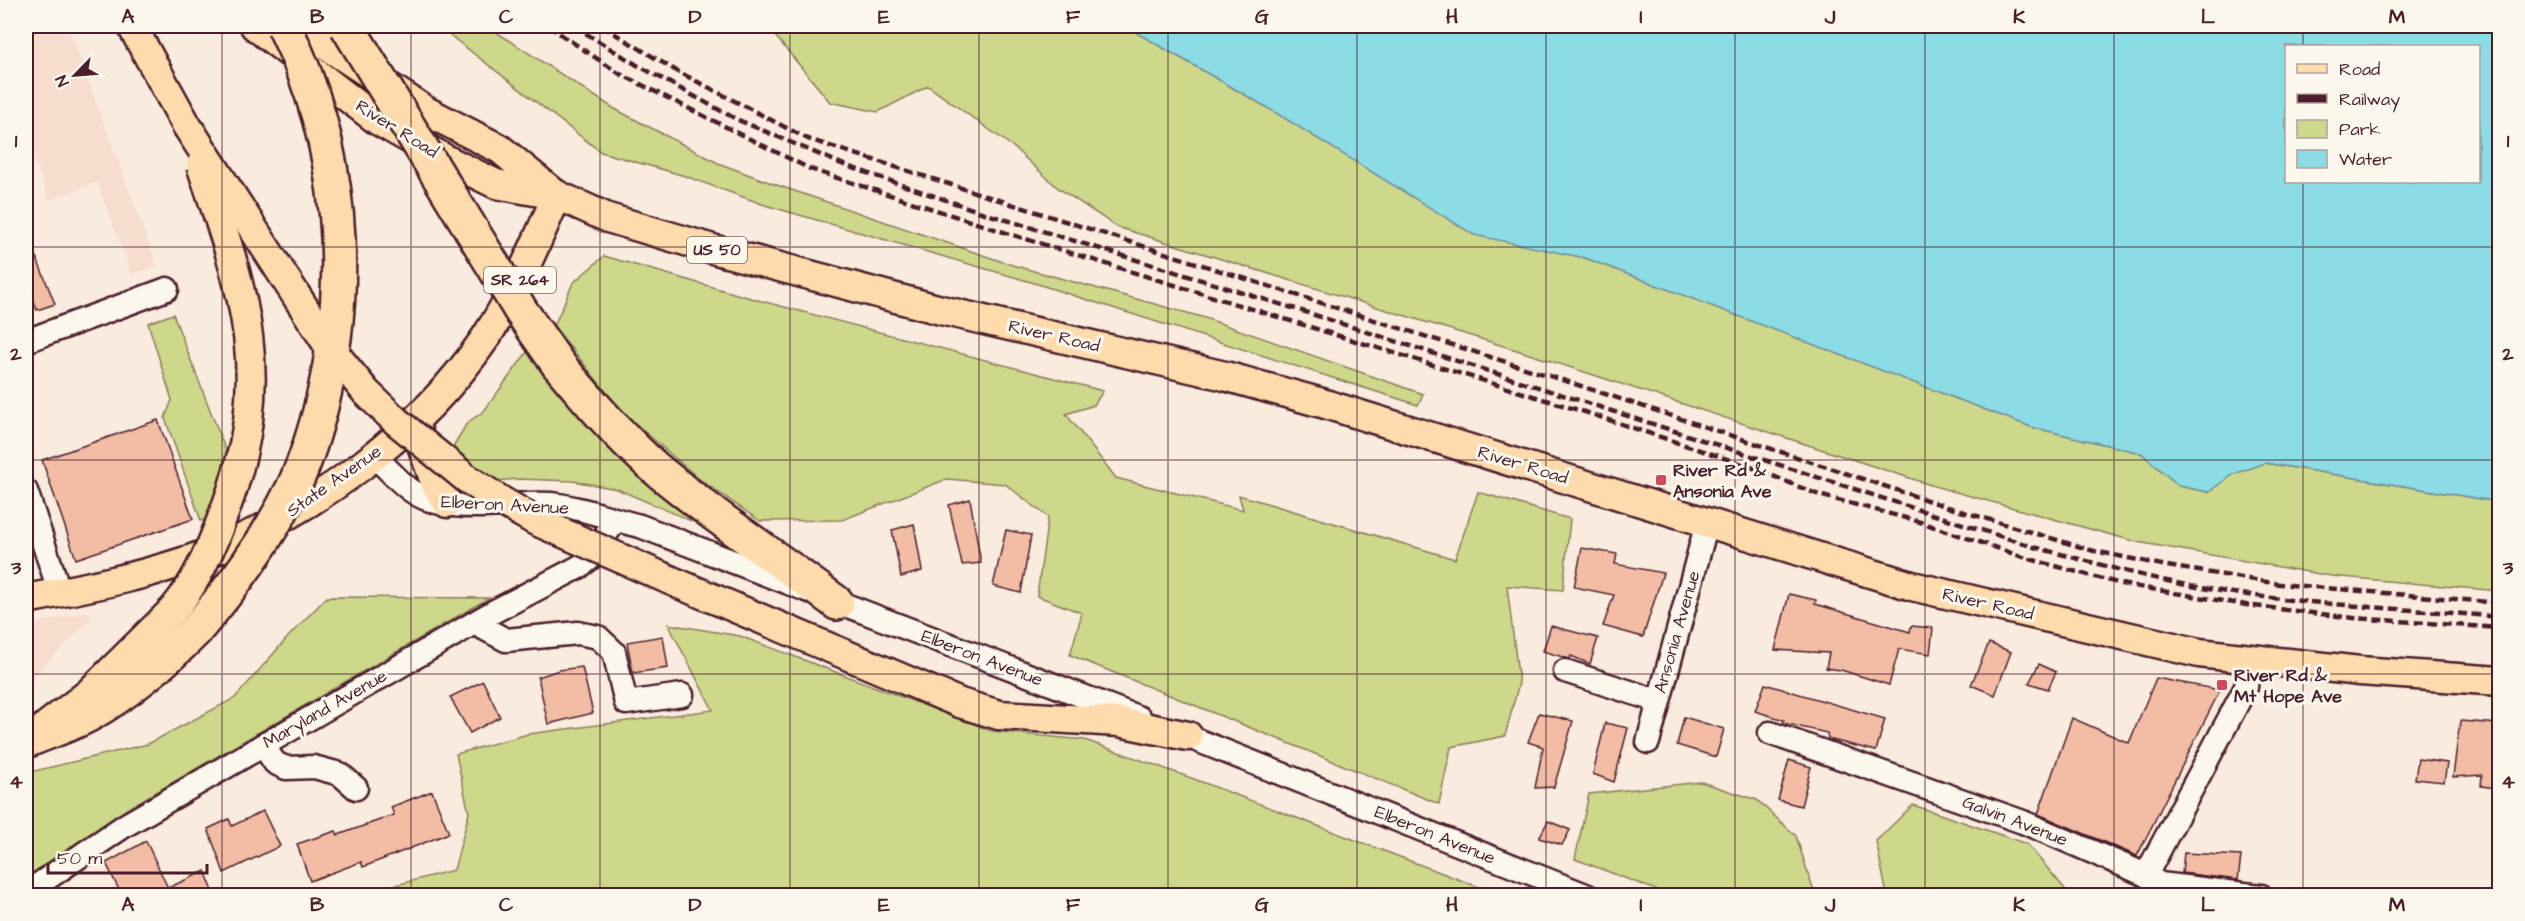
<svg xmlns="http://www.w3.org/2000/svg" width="2525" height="921" font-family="'Architects Daughter',sans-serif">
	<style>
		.built { fill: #f7ddcd }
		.green { fill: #cdd88b; stroke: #8c7c5b; stroke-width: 1.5 }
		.water { fill: #8bdce4; stroke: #71909a; stroke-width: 1.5; fill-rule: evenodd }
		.building { fill: #f2bca5; stroke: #4a1f2b; stroke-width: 1.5 }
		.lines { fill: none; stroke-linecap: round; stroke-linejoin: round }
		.minor-casing { stroke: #4a1f2b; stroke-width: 27 }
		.major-casing { stroke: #4a1f2b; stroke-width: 33 }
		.highway-casing { stroke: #4a1f2b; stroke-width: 38 }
		.minor { stroke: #fbf7ec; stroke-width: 22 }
		.major { stroke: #fedbac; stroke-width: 28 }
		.highway { stroke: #fedbac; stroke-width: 33 }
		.rail { stroke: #4a1f2b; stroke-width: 4.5; stroke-dasharray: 9 4.5; stroke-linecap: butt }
		.major-bridge-casing { stroke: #4a1f2b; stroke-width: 33; stroke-linecap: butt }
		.highway-bridge-casing { stroke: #4a1f2b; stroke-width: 38; stroke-linecap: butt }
		.major-bridge { stroke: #fedbac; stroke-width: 28 }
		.highway-bridge { stroke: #fedbac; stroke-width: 33 }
		.grid { fill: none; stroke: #4a1f2b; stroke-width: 1.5; stroke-opacity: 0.55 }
		.poi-dot { fill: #d1495b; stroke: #fbf7ec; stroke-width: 2 }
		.labels { text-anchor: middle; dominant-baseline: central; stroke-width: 6; stroke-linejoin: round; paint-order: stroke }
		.shield { fill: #fbf7ec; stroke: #7f6065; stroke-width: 1.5 }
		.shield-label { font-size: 16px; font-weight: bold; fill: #4a1f2b }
		.street-label { font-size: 18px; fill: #4a1f2b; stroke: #fbf7ec }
		.poi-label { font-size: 18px; font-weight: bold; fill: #4a1f2b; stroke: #fbf7ec; text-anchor: start }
		.neatline { fill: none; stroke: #4a1f2b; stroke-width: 2 }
		.grid-label { font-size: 20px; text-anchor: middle; font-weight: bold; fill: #4a1f2b }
	</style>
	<rect width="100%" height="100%" fill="#f9ebde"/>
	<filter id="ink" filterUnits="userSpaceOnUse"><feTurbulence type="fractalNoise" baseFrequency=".0167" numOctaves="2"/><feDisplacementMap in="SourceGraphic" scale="12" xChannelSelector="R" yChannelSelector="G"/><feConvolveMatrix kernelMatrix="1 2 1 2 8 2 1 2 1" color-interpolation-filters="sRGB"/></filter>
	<g filter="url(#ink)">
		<g class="built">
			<path d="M26,26H68L157,266L132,275L97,182L49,200L26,137Z"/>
			<path d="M86,612L94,616L26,684V625Z"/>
		</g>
		<g class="green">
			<path d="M438,26H487L613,108L718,163L774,184L1012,265L1202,317L1423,394L1418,405L1031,282L765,205L685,176L601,152Z"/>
			<path d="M767,26H1125L1268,108L1541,247L1585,258L2031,427L2141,453L2179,486L2208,492L2234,474L2265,463L2499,502V591L2331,576L2137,542L1934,486L1523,352L1117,227L1058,188L1012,146L928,86L878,112L830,102Z"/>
			<path d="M604,256L754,299L1103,391L1094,405L1066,414L1116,478L1243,510L1239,495L1455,559L1478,492L1570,519L1563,590L1507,586L1519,683L1505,736L1451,747L1439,804L1070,655L1082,613L1037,596L1048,517L1005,484L947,479L842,520L760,521L698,478L620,410L554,326L573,283Z"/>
			<path d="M173,314L246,503L201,521L165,418L172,400L148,323Z"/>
			<path d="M530,348L567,401L699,514L694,522L617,489L573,481L519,479L495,481L452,448L467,423L484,411Z"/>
			<path d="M327,597L489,598L127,809L26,881V773L148,744L235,698L288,637Z"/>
			<path d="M668,624L740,636L992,731L1085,740L1194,779L1500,895H357L454,870L469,813L456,754L528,734L713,710Z"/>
			<path d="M1701,782L1757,800L1796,836L1815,895H1669L1575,859L1589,794Z"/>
			<path d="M1913,805L2027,844L2070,895H1887L1876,841Z"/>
		</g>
		<path class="water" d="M1125,26H2499V502L2265,463L2234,474L2208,492L2179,486L2141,453L2031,427L1585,258L1474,235L1268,108ZM2286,46H2478V182H2286Z"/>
		<g class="building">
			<path d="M26,231L55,304L37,310L26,278Z"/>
			<path d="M158,420L193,519L76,559L42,460Z"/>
			<path d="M970,499L981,563L962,565L949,505Z"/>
			<path d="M914,524L922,571L901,577L892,530Z"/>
			<path d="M1006,530L1031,535L1021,593L993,586Z"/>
			<path d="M1582,548L1617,554L1615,564L1663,573L1643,637L1603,626L1614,595L1574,587Z"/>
			<path d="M1789,594L1816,600L1815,604L1910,632L1911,626L1933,628L1930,654L1899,649L1889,685L1841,670L1826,668L1829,653L1775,650Z"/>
			<path d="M1551,626L1598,638L1590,664L1571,656L1570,659L1566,658L1543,651Z"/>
			<path d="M663,636L668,668L633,673L627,642Z"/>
			<path d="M1989,643L2011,652L1995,695L1971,685Z"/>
			<path d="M2039,664L2056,672L2048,689L2029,683Z"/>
			<path d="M582,667L593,713L548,724L538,677L559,670Z"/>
			<path d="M2156,678L2220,690L2137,856L2038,814L2072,718L2129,743Z"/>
			<path d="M483,681L500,717L470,733L450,697Z"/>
			<path d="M1765,684L1885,719L1876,751L1828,739L1827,733L1783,723L1784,720L1755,711Z"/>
			<path d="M1539,713L1573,721L1554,787L1535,788L1543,747L1528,742Z"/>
			<path d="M1684,717L1724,729L1716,757L1677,745Z"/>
			<path d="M2460,721L2499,724L2497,788L2481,786L2482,775L2453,777Z"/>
			<path d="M1605,723L1628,728L1614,782L1593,774Z"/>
			<path d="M2418,759L2447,763L2444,782L2415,779Z"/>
			<path d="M1789,760L1811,767L1801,806L1778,800Z"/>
			<path d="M432,791L449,833L363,867L361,862L310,881L297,844L336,831L338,835L394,815L391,807Z"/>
			<path d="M263,811L280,846L224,873L208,829L229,819L232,826Z"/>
			<path d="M1548,821L1570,830L1562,845L1539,838Z"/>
			<path d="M146,841L168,888L205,871L215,896H122L106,863Z"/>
			<path d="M2184,853L2241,856L2238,880L2182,873Z"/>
		</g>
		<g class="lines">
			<defs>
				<g id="minor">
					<path d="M26,341L167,289"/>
					<path d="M375,456C387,468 400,484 415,493C450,516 511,501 551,504C582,507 610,519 640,526L1140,718"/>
					<path d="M26,491L60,593"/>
					<path d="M474,623L506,640L578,633L598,637L614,652L626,703L682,695"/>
					<path d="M1565,671L1658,701"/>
					<path d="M1174,731L1588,896"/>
					<path d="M1770,733L2023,822L2146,875L2160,884L2261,896"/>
					<path d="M1648,742L1707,523"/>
					<path d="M263,745L275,763L286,768L314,767L340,774L356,788"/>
					<path d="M2146,875L2246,687L2249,660"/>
					<path d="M26,893L124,826L493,612L579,567L592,557L615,520"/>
				</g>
				<g id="major">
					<path d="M132,26L187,126"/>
					<path d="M255,26L377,120L445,159L496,184L557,195L608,218L716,250L941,310L1225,376L1322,403L1912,586L2199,653L2360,671L2500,681"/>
					<path d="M297,26L426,111L500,149L555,194"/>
					<path d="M417,431L436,485L447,503"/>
					<path d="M679,584L960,703L999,715L1119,722L1188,736"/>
					<path d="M26,599C84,588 150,575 206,554C313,512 421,433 486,337C515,293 536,244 557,195"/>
					<path d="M46,726L89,693L174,609"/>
				</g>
				<g id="highway">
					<path d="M558,364C588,400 619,436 654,467C712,516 776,557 837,603"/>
					<path d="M26,741C47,732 70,725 90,714C130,691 164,662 196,630"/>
				</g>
			</defs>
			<use href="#minor" class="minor-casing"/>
			<use href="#major" class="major-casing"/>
			<use href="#highway" class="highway-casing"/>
			<use href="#minor" class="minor"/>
			<use href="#major" class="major"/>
			<use href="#highway" class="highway"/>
			<g class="rail">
				<path d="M548,26L620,74L810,169L1013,235L1588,413L1751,467L1819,495L1917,521L2026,558L2121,584L2246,605L2354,618L2500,628"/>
				<path d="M574,26L637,65L736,119L844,165L987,214L1299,310L2034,547C2092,562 2149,579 2208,589C2304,605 2402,608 2500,617"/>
				<path d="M602,26L675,70L808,139L1581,386L1954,509L2094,551L2167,566L2280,584L2500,603"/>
			</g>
			<defs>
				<g id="major-bridge">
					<path d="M187,126L330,348L366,392L396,421L466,478L503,502L536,521L679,584"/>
					<path d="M174,609C198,580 211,548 224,513C275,379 245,293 201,165"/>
				</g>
				<g id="highway-bridge">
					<path d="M347,26L521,311L558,364"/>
					<path d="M196,630C233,586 267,541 293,488C305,464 313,437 320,411C353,283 343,145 284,26"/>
				</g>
			</defs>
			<use href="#major-bridge" class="major-bridge-casing"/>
			<use href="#highway-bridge" class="highway-bridge-casing"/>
			<use href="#major-bridge" class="major-bridge"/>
			<use href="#highway-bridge" class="highway-bridge"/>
		</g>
	</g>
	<path class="grid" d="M222,26V896M411,26V896M600,26V896M790,26V896M979,26V896M1168,26V896M1357,26V896M1546,26V896M1735,26V896M1925,26V896M2114,26V896M2303,26V46M2303,182V896M26,247H2500M26,460H2500M26,674H2500"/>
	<g class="poi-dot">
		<rect x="1655" y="474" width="12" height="12" rx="3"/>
		<rect x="2216" y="679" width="12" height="12" rx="3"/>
	</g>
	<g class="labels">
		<g class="shield">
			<rect x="687" y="237" width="60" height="26" rx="4.5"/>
			<rect x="484" y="267" width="72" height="26" rx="4.5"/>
		</g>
		<g class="shield-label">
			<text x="717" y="250">US 50</text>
			<text x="520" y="280">SR 264</text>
		</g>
		<g class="street-label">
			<text transform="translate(397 129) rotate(32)">River Road</text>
			<text transform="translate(1054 336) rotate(13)">River Road</text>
			<text transform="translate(1523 465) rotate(17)">River Road</text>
			<text transform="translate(334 481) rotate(-35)">State Avenue</text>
			<text transform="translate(505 505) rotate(3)">Elberon Avenue</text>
			<text transform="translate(1988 604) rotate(13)">River Road</text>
			<text transform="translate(1677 632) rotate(-74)">Ansonia Avenue</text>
			<text transform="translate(982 658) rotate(21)">Elberon Avenue</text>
			<text transform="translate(325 709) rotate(-30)">Maryland Avenue</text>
			<text transform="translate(2015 821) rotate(21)">Galvin Avenue</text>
			<text transform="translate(1435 835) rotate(22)">Elberon Avenue</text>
		</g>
		<g class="poi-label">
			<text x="1673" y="470">River Rd &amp;<tspan x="1673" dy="21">Ansonia Ave</tspan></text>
			<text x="2234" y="675">River Rd &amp;<tspan x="2234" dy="21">Mt Hope Ave</tspan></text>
		</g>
	</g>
	<rect width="2525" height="921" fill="none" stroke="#fbf7ec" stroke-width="66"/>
	<rect x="2285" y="45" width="195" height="138" fill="#fbf7ec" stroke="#b4a19f" stroke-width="1.5"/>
	<rect x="2297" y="64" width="30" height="9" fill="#fedbac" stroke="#b4a19f" stroke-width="1.5"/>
	<text x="2339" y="75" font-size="18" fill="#4a1f2b">Road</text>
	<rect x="2297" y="94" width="30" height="9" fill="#4a1f2b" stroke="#b4a19f" stroke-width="1.5"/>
	<text x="2339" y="105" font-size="18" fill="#4a1f2b">Railway</text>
	<rect x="2297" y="120" width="30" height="18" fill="#cdd88b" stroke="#b4a19f" stroke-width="1.5"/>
	<text x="2339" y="135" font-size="18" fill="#4a1f2b">Park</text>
	<rect x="2297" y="150" width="30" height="18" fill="#8bdce4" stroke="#b4a19f" stroke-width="1.5"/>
	<text x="2339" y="165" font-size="18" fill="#4a1f2b">Water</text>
	<g transform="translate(75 75) rotate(245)" stroke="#fbf7ec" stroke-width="4.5" paint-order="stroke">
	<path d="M0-4.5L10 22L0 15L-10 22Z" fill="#4a1f2b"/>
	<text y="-9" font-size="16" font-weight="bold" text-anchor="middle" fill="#4a1f2b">N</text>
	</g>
	<path d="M48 864v9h159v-9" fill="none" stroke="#4a1f2b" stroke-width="3"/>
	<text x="57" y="864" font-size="18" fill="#4a1f2b" stroke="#fbf7ec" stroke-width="4.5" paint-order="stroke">50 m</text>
	<rect x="33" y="33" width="2459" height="855" class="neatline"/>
	<g class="grid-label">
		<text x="128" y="23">A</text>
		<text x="317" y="23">B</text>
		<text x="506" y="23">C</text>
		<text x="695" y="23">D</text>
		<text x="884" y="23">E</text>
		<text x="1073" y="23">F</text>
		<text x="1262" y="23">G</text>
		<text x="1452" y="23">H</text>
		<text x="1641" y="23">I</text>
		<text x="1830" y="23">J</text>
		<text x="2019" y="23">K</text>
		<text x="2208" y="23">L</text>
		<text x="2397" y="23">M</text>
		<text x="16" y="147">1</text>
		<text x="2508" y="147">1</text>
		<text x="16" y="360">2</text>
		<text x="2508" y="360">2</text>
		<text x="16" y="574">3</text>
		<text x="2508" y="574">3</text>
		<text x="16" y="788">4</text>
		<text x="2508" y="788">4</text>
		<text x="128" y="911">A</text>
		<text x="317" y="911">B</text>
		<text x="506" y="911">C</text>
		<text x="695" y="911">D</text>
		<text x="884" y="911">E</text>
		<text x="1073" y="911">F</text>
		<text x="1262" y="911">G</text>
		<text x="1452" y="911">H</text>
		<text x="1641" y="911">I</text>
		<text x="1830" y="911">J</text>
		<text x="2019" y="911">K</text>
		<text x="2208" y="911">L</text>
		<text x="2397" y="911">M</text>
	</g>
</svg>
